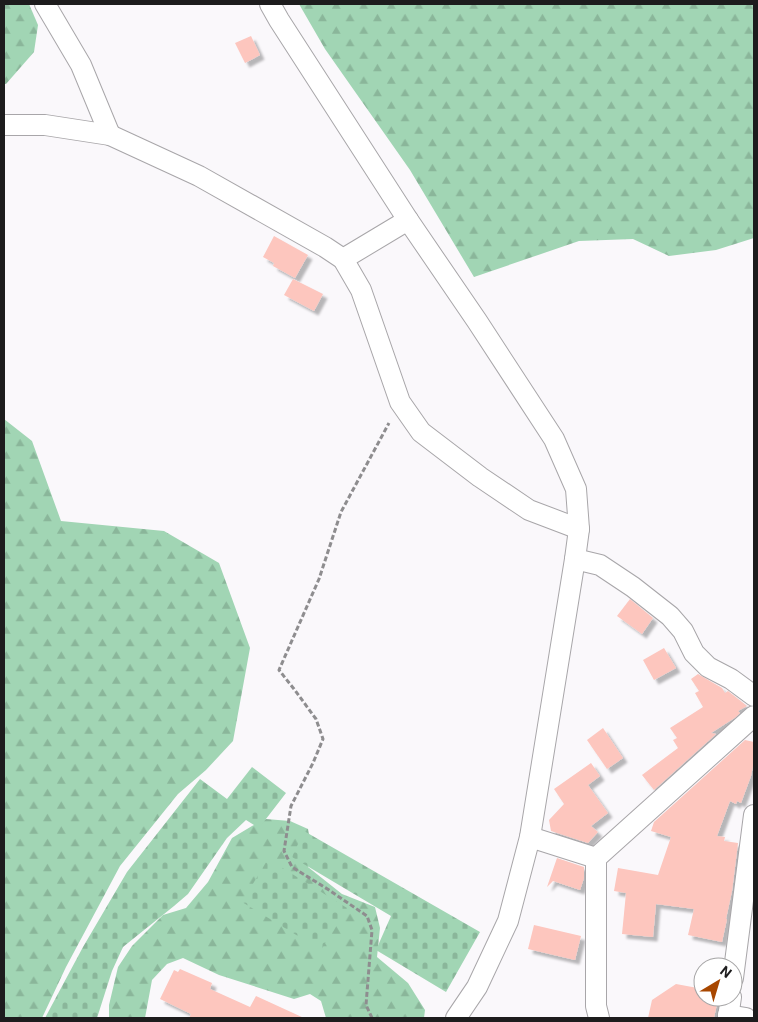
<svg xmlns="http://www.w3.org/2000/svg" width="758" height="1022" font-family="Roboto,sans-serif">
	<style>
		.forest { fill: url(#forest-firs) }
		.cemetery { fill: url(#cemetery-stones) }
		.building { fill: #fdc6be; filter: url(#shadow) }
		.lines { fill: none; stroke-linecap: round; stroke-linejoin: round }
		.minor-casing { stroke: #a8a6a9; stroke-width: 22 }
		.path { stroke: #8e8d8f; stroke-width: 3; stroke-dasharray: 5 2.5; stroke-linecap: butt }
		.minor { stroke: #fff; stroke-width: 20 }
	</style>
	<defs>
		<pattern id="forest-firs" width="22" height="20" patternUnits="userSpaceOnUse" patternTransform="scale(1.25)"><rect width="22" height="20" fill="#a1d5b4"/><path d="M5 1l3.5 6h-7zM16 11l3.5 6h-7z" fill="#8ab69a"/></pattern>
		<pattern id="cemetery-stones" width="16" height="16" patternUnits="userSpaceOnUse" patternTransform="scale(1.25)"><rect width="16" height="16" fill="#a1d5b4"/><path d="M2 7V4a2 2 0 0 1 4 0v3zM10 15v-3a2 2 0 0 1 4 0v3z" fill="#8ab69a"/></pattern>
		<filter id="shadow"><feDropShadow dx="4.5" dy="4.5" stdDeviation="1" flood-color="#0004"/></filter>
	</defs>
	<rect width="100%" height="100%" fill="#faf8fb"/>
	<g class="forest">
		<path d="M4,4H29L38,25L34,52L6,84H4Z"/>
		<path d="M299,4H754V238L716,250L669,256L633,239L579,241L474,277L410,170L325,49Z"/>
		<path d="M4,419L32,441L61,521L164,531L219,563L250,648L233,741L206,770L178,794L120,866L66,967L42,1018H4Z"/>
		<path d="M266,819L290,821L308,829L310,840L308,867L342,894L375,907L380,928L377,957L408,983L425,1010L424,1018H326L321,1001L310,994L294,999L219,975L183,958L167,964L152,980L145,1018H109V1005L118,967L132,946L163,915L186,908L208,882L232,838L252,826Z"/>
	</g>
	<g class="cemetery">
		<path d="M252,767L286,793L259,828L246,820L227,838L188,894L174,906L123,947L112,971L97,1018H45L83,947L127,872L200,779L227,799Z"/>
		<path d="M304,831L480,932L446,992L376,950L391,916L292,857Z"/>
		<path d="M268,859L347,908L321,950L242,902Z"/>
	</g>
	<g class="building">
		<path d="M251,36L260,55L245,63L235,43Z"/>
		<path d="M274,236L308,255L295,278L273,266L274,263L263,257Z"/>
		<path d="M293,279L323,294L314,311L284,295Z"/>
		<path d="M630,599L653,618L642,634L617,616Z"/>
		<path d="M664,648L676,668L654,680L643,660Z"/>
		<path d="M698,674L722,688L725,693L728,691L747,706L738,711L740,713L736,717L711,733L716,734L654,790L642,775L678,748L673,740L677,738L670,728L703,707L695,693L699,691L691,679Z"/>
		<path d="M603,728L623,758L607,769L587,740Z"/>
		<path d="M745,740L754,742V761L751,776L741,803L737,801L736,804L730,801L717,836L725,837L724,841L738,843L732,891L726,919H727L722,942L688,935L694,909L656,904L653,937L622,934L626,893L614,891L618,868L658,875L671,837L651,831L654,822Z"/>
		<path d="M591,763L600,776L588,785L608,813L591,826L598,832L588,843L551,831L549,820L564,804L554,789Z"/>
		<path d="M557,858L584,867V878L580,890L553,881L547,887Z"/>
		<path d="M534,925L581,936L575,960L528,949Z"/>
		<path d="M180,969L212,983L210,989L250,1007L256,996L304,1018H189L191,1014L160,999L174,970L178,972Z"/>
		<path d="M676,984L703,989V997L718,999L714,1018H648L652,1000Z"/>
	</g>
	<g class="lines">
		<defs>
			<g id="minor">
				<path d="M45,4L81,65L110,135"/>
				<path d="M270,4L279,20L408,220L477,321L554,439L576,489L579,529L575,559L530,837L508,921L477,987L456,1018"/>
				<path d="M4,125H45L110,135L199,176L325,247L343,259L361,290L400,402L421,432L480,477L529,510L579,529"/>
				<path d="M343,259L408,220"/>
				<path d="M575,559L600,565L633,587L670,616L683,631L694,653L708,667L731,679L754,696"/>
				<path d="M530,837L596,858"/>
				<path d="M733,978L754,815"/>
				<path d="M728,1015L746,1018"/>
				<path d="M599,1018L596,1006V858L754,716"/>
				<path d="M728,1018L731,997"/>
			</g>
		</defs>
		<use href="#minor" class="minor-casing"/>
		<path class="path" d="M372,1018L366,1005L372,930L367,916L329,890L292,867L284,851L291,806L313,763L323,739L316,719L294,689L279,670L319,579L341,512L389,423"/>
		<use href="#minor" class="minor"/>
	</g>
	<rect width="758" height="1022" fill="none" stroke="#1d1c1d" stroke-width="10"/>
	<g transform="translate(718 982) rotate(38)"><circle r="24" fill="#ffffff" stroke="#a5a4a5"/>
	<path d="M0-4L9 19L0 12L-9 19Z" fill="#a84700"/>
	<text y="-8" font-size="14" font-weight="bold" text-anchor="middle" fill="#1d1c1d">N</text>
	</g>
</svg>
